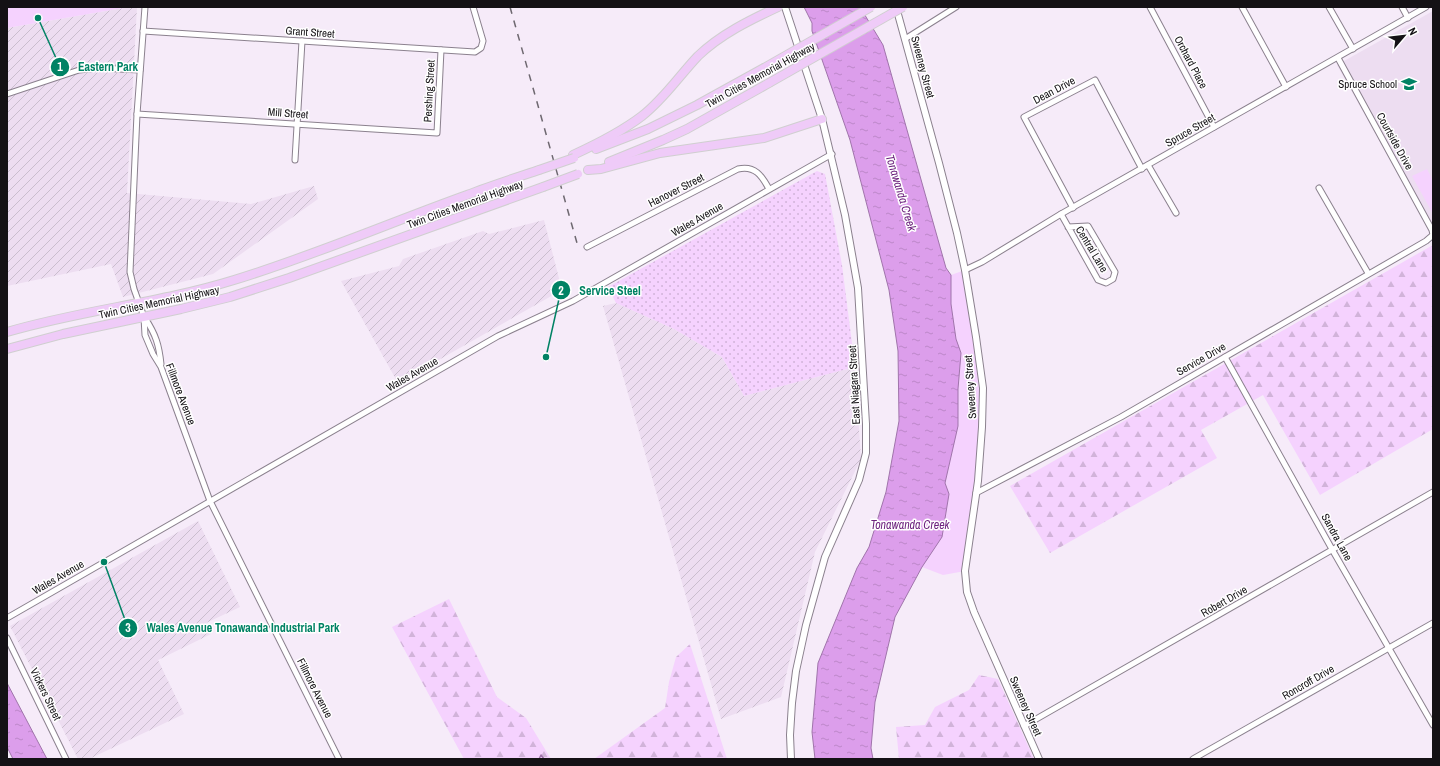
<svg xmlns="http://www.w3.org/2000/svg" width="1440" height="766" font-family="'Archivo Narrow',sans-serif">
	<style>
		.built { fill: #edddf1 }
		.industrial { fill: url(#industrial-furrows) }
		.grass { fill: url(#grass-dots) }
		.forest { fill: url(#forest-firs) }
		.green { fill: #f5d2fe }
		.water { fill: url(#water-ripples); stroke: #a074ab }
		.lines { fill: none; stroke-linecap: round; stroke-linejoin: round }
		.stream { stroke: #a074ab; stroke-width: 1.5 }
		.minor-casing { stroke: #8b818e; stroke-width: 7 }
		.tertiary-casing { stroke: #8b818e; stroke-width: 8 }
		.primary-casing { stroke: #d0cfd0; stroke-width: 10 }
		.minor { stroke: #fff; stroke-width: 5 }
		.tertiary { stroke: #fff; stroke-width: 6 }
		.primary { stroke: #efcbf8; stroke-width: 8 }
		.rail { stroke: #6e6870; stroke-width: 1.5; stroke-dasharray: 7 7; stroke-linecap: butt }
		.primary-bridge-casing { stroke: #d0cfd0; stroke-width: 10; stroke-linecap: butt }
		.primary-bridge { stroke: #efcbf8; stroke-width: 8 }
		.labels { text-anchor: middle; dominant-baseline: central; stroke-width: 3; stroke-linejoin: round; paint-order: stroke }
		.street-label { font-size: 11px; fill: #141115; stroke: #fff }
		.poi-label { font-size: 11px; fill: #141115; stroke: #fff; text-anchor: end }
		.water-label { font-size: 12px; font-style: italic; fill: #6d237e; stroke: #fff }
		.leader { fill: none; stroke: #008264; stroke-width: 1.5 }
		.callout-dot { fill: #008264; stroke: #fff; stroke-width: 1.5 }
		.mark-label { font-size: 12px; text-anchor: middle; font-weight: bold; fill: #fff }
		.callout-label { font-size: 12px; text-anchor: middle; font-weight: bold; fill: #008264; stroke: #fff; stroke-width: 3; stroke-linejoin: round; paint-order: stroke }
	</style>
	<defs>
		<pattern id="industrial-furrows" width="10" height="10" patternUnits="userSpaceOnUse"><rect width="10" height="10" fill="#edddf1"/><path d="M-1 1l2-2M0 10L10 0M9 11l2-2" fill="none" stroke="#cabdce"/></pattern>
		<pattern id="grass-dots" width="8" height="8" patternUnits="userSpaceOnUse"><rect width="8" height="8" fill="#f5d2fe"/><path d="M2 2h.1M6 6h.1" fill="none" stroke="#d1b3d9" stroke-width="1.8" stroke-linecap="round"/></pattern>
		<pattern id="forest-firs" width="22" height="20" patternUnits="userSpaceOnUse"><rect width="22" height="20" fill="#f5d2fe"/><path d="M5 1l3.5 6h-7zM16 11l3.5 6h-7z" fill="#d1b3d9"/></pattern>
		<pattern id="water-ripples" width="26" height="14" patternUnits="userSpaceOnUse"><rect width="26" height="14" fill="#dc9eeb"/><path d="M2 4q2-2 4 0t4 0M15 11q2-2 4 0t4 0" fill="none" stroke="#bc87c9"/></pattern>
	</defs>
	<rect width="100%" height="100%" fill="#f6ebf9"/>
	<path class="built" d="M1433,11V236L1337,65Z"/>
	<g class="industrial">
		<path d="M129,7H137L127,193L251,204L314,186L318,199L213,274L123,297L111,264L7,286V28Z"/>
		<path d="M544,220L562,290L398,383L341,281L399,266L403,259L483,231L489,234Z"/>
		<path d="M616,303L674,329L722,357L744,396L855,367L861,459L815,552L781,697L721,719L603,306Z"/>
		<path d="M198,521L240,607L206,623L211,634L158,660L184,714L89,759H78L10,626Z"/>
	</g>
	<path class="grass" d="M817,171L825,174L842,265L855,367L744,396L722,357L674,329L616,303L608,287Z"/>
	<g class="forest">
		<path d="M1433,245V429L1320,495L1263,395L1201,430L1217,458L1050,553L1010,486Z"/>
		<path d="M449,599L497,697L526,718L551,759H464L392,627Z"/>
		<path d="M690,644L727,759H594L665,708L669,682L676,657Z"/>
		<path d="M979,675L998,679L1034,759H899L896,727L925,725L935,707L969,690Z"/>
	</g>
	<g class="green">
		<path d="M7,7H129L7,28Z"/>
		<path d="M1427,169L1433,181V214L1412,176Z"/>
		<path d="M965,270L983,388L978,481L965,571L943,575L922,567L942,537L949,494L945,483L958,426V389L961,353L956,339L951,304V275Z"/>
	</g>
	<g class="water">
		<path d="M804,7H860L883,45L946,268L951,275V304L956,339L961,353L958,389V426L945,483L949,494L942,537L922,567L895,617L875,702L871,748L873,759H815L812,732L818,663L857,568L869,547L886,492L899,421L898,351L889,290L850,140L812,31V23Z"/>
		<path d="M7,683L47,759H13L7,747Z"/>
	</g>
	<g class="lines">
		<path class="stream" d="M539,759L541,755L544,759"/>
		<defs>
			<g id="minor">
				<path d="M145,7L137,114L130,272L134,289L144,317L145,335L153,354L161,367L210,501L339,759"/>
				<path d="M1150,7L1214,127"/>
				<path d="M1242,7L1286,87"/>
				<path d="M1329,7L1353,49"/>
				<path d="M1402,7L1408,18"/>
				<path d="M143,31L475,52L481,48L483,41L473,7"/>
				<path d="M905,39L956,7"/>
				<path d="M7,94L79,70L98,68L140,70"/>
				<path d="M137,114L437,133L441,50"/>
				<path d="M295,160L302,41"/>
				<path d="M1148,165L1176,213"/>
				<path d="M1319,188L1368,273"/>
				<path d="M1073,208L1024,117L1095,80L1142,169"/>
				<path d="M1061,214L1098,280L1106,283L1113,279L1115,272L1088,226L1068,227"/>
				<path d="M587,247L738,169C755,165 762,176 769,189"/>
				<path d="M965,270L982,262L1061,214L1426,7"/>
				<path d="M145,318C156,335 159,345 161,364"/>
				<path d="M1225,357L1333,551L1433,725"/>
				<path d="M976,493L1121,417L1426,241L1433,235L1432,230L1338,58"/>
				<path d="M7,618L498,336L573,301L832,154"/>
				<path d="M7,638L66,759"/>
				<path d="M1024,726L1433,492"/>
				<path d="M1193,759L1433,623"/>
			</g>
			<g id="tertiary">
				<path d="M785,7L822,119L845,215L858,288L866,424V453L859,480L825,557L806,625L796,671L792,703L790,735L791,759"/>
				<path d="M896,7L939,163L957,233L965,270L976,337L983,388L982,427L978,481L965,571L967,592L974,612L1039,759"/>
			</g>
			<g id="primary">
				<path d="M596,149L648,129L697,105L764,68"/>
				<path d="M573,155C597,144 621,132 642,116C664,99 679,76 698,56C721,34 750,20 778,7"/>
				<path d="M609,162L663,140L687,129L769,83"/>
				<path d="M588,170L601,169L660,153L764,138L822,119"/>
				<path d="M7,332C81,310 160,303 234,280C313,256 389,223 467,195C490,186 515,178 539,170"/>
				<path d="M7,349L63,334L181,309L230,297L289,278L543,187"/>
			</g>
		</defs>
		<use href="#minor" class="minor-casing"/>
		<use href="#tertiary" class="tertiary-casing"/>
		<use href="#primary" class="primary-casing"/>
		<use href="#minor" class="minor"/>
		<use href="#tertiary" class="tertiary"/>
		<use href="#primary" class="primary"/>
		<path class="rail" d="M510,7L577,243"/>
		<defs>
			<g id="primary-bridge">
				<path d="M764,68L871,7"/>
				<path d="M769,83L903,7"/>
				<path d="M539,170L574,158"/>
				<path d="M543,187L578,174"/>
			</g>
		</defs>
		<use href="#primary-bridge" class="primary-bridge-casing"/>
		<use href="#primary-bridge" class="primary-bridge"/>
	</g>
	<defs>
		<symbol id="school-bare" viewBox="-9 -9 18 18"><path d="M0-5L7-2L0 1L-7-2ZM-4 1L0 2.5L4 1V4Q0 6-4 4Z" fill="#008264" stroke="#fff" stroke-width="2.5" paint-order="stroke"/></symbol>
	</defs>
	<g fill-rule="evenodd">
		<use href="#school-bare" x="1398" y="73" width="22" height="22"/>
	</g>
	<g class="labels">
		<g class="street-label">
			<text transform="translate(310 32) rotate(4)">Grant Street</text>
			<text transform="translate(1191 62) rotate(62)">Orchard Place</text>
			<text transform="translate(923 67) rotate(75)">Sweeney Street</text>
			<text transform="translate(760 75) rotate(-29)">Twin Cities Memorial Highway</text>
			<text transform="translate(1054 90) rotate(-28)">Dean Drive</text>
			<text transform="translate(429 91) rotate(-87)">Pershing Street</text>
			<text transform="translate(288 113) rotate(4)">Mill Street</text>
			<text transform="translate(1190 130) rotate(-30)">Spruce Street</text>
			<text transform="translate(1395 141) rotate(61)">Courtside Drive</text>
			<text transform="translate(676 190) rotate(-27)">Hanover Street</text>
			<text transform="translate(465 204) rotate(-20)">Twin Cities Memorial Highway</text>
			<text transform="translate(697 219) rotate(-30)">Wales Avenue</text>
			<text transform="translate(1092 249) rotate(59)">Central Lane</text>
			<text transform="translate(159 302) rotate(-12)">Twin Cities Memorial Highway</text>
			<text transform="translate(1201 359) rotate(-30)">Service Drive</text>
			<text transform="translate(412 374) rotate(-30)">Wales Avenue</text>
			<text transform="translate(854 385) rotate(-93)">East Niagara Street</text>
			<text transform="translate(970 387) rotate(-94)">Sweeney Street</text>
			<text transform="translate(181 394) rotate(69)">Fillmore Avenue</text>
			<text transform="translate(1337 537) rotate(61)">Sandra Lane</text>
			<text transform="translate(58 577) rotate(-30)">Wales Avenue</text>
			<text transform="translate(1224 601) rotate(-30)">Robert Drive</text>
			<text transform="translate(1308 682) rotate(-30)">Roncroff Drive</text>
			<text transform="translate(315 688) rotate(63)">Fillmore Avenue</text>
			<text transform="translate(46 694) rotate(64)">Vickers Street</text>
			<text transform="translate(1026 706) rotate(66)">Sweeney Street</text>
		</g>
		<g class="poi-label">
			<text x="1397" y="84">Spruce School</text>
		</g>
		<g class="water-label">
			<text transform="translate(901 193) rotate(73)">Tonawanda Creek</text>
			<text x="910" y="525">Tonawanda Creek</text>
		</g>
	</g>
	<path class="leader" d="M38 18L60 67M546 357L561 290M104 562L128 628"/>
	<g class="callout-dot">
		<circle cx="38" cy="18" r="4"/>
		<circle cx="546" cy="357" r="4"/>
		<circle cx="104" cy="562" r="4"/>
		<circle cx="60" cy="67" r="10"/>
		<circle cx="561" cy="290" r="10"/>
		<circle cx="128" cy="628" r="10"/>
	</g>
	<g class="mark-label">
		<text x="60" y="71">1</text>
		<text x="561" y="295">2</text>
		<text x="128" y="632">3</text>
	</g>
	<g class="callout-label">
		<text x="108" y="71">Eastern Park</text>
		<text x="610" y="295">Service Steel</text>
		<text x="243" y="632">Wales Avenue Tonawanda Industrial Park</text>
	</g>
	<rect width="1440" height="766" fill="none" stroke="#141115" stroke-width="16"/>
	<g transform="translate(1404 36) rotate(62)" stroke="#ffffff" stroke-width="3" paint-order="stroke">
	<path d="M0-3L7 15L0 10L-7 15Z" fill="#141115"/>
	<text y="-6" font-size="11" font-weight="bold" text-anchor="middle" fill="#141115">N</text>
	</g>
</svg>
